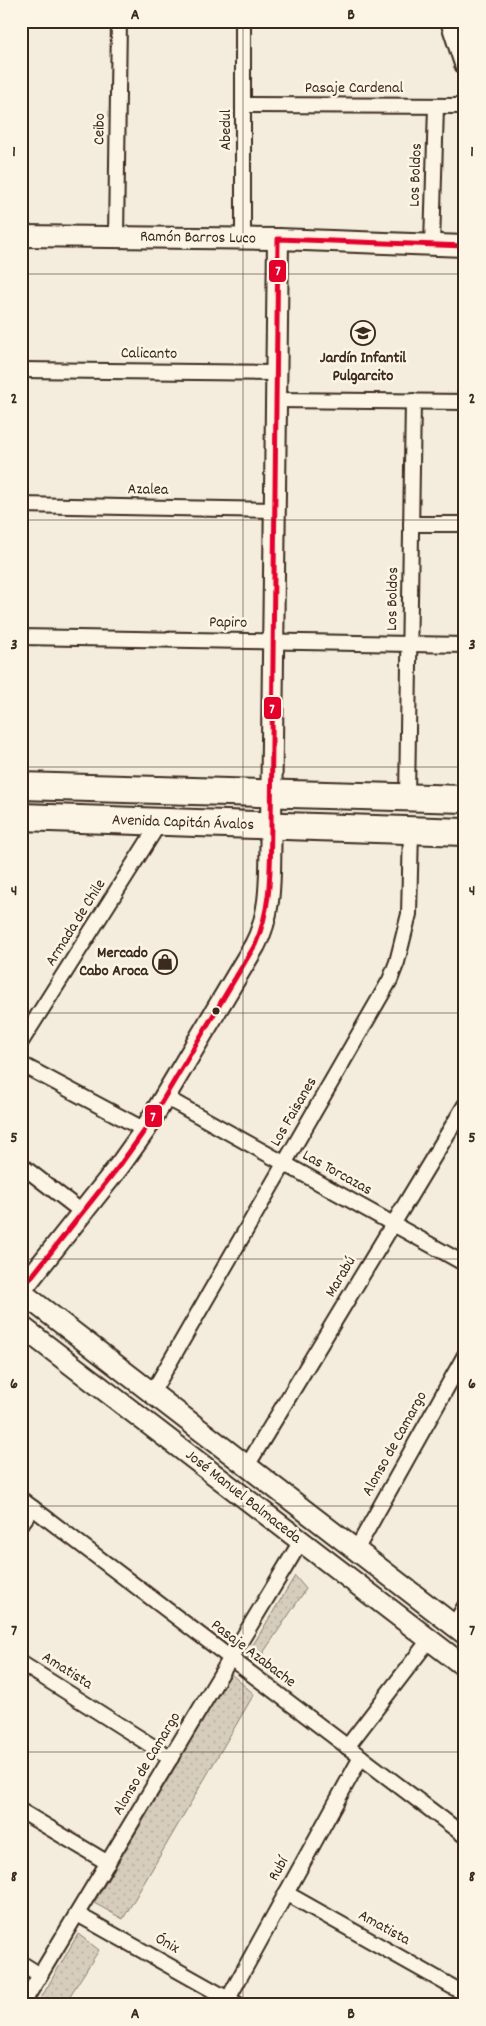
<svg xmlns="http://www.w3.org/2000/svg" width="486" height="2026" font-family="Dekko,sans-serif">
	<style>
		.grass { fill: url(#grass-dots); stroke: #887c6e }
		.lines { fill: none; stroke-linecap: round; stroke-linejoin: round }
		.street-casing { stroke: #3b2a1e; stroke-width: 18 }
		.secondary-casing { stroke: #3b2a1e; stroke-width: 24 }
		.highway-casing { stroke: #3b2a1e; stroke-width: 30 }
		.street { stroke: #fcf5e5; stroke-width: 14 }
		.secondary { stroke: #fcf5e5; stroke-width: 20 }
		.highway { stroke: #fcf5e5; stroke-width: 26 }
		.bus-1-casing { stroke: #fcf5e5; stroke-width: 9 }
		.bus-1 { stroke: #e4002b; stroke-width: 5 }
		.grid { fill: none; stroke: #3b2a1e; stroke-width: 1; stroke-opacity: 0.55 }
		.bus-dot { fill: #3b2a1e; stroke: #fcf5e5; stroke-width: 2 }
		.labels { text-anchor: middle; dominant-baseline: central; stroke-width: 5; stroke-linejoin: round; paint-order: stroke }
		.street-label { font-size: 16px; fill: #3b2a1e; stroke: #fcf5e5 }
		.poi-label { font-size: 16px; font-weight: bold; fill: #3b2a1e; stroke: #fcf5e5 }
		.line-badge { stroke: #fcf5e5; stroke-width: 2 }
		.badge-label { font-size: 14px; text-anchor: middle; font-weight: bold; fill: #fff }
		.neatline { fill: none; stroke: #3b2a1e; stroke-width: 2 }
		.grid-label { font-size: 16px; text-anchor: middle; font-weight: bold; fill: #3b2a1e }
	</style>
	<defs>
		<pattern id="grass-dots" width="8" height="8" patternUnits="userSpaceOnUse" patternTransform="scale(1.25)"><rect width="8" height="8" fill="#d6cdbd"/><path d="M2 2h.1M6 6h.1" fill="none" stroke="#b9b0a2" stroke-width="1.8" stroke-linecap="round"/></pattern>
	</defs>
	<rect width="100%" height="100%" fill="#f4eddd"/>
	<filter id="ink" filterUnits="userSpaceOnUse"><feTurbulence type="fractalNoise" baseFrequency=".02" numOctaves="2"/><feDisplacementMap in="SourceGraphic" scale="10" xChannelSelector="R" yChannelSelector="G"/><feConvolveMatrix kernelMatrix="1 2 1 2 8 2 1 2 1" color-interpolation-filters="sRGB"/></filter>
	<g filter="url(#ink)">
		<g class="grass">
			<path d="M295,1576L306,1589L259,1659L245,1658Z"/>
			<path d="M231,1674L254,1694L123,1919L94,1903Z"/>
			<path d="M78,1934L99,1950L64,2005H37Z"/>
		</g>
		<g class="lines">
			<defs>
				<g id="street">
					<path d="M243,21V239"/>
					<path d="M243,105L465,106"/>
					<path d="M116,237L119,21"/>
					<path d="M432,245L436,106"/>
					<path d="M21,370L276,373"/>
					<path d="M276,400L465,402"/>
					<path d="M21,505L274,510"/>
					<path d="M411,524H465"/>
					<path d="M21,637L465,645"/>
					<path d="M407,798L413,401"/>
					<path d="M21,1042L160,822"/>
					<path d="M21,1064L145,1130"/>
					<path d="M165,1097L465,1264"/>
					<path d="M21,1165L82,1212"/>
					<path d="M152,1393L390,980L397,962L409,914L411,830"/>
					<path d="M247,1466L465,1105"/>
					<path d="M21,1499L465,1836"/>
					<path d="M21,1524L33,1508"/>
					<path d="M356,1550L465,1355"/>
					<path d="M454,1625L465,1606"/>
					<path d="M21,1663L171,1758"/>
					<path d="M347,1747L429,1640"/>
					<path d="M21,1811L108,1863"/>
					<path d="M286,1893L465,1994"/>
					<path d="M77,1914L239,2005"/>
					<path d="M21,1963L40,1975"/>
					<path d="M228,1999L361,1757"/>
					<path d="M22,2005L301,1541"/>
				</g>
				<g id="secondary">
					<path d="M451,21L465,64"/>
					<path d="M21,236L278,239L465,246"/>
					<path d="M21,1290L120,1165L145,1130L255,945C274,909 269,866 271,826L278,239"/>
					<path d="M21,1292L465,1634"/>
					<path d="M21,1326L465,1667"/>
				</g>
				<g id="highway">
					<path d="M21,786L465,799"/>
					<path d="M21,817L465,832"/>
				</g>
			</defs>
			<use href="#street" class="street-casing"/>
			<use href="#secondary" class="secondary-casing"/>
			<use href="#highway" class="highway-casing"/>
			<use href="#street" class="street"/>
			<use href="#secondary" class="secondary"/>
			<use href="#highway" class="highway"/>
			<defs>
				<path id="bus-1" d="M21,1290L120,1165L145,1130L255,945C272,907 270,867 271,826L278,239L465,246"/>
			</defs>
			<use href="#bus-1" class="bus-1-casing"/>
			<use href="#bus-1" class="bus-1"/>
		</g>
	</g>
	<path class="grid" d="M243,21V2005M21,274H465M21,520H465M21,767H465M21,1013H465M21,1259H465M21,1506H465M21,1752H465"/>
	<defs>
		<symbol id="school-ring" viewBox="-11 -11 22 22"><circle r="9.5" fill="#fcf5e5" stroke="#3b2a1e" stroke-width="1.5"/><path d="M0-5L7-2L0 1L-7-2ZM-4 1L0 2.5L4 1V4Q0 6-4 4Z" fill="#3b2a1e"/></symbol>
		<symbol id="shop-ring" viewBox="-11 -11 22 22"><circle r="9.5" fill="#fcf5e5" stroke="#3b2a1e" stroke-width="1.5"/><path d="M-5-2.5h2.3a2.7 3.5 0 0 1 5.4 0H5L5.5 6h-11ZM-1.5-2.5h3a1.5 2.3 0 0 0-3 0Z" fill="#3b2a1e"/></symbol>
	</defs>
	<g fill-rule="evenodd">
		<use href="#school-ring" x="349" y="319" width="28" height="28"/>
		<use href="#shop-ring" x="151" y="948" width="28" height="28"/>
	</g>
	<circle class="bus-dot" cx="216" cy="1011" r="4.5"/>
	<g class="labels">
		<g class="street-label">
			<text x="354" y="88">Pasaje Cardenal</text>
			<text transform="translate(100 129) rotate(-89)">Ceibo</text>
			<text transform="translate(226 130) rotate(-90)">Abedul</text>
			<text transform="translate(416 175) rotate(-88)">Los Boldos</text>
			<text transform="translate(198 238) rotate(1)">Ramón Barros Luco</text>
			<text transform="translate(149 354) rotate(1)">Calicanto</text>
			<text transform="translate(148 490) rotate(1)">Azalea</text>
			<text transform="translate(393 599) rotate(-89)">Los Boldos</text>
			<text transform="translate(228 623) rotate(1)">Papiro</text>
			<text transform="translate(183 823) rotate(2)">Avenida Capitán Ávalos</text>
			<text transform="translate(76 923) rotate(-58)">Armada de Chile</text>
			<text transform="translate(294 1112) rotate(-60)">Los Faisanes</text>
			<text transform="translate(337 1173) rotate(29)">Las Torcazas</text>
			<text transform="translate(341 1277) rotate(-59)">Marabú</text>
			<text transform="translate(395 1444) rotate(-61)">Alonso de Camargo</text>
			<text transform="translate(243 1497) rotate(38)">José Manuel Balmaceda</text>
			<text transform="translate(253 1654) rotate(37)">Pasaje Azabache</text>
			<text transform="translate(67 1671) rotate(32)">Amatista</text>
			<text transform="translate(147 1764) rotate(-59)">Alonso de Camargo</text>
			<text transform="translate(279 1869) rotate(-61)">Rubí</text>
			<text transform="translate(384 1928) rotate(29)">Amatista</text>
			<text transform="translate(167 1944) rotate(29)">Ónix</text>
		</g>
		<g class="poi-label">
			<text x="363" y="358">Jardín Infantil<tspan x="363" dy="18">Pulgarcito</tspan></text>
			<text x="148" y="953" text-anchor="end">Mercado<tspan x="148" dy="18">Cabo Aroca</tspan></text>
		</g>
	</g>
	<g class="line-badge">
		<rect x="268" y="259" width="19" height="24" rx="5" fill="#e4002b"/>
		<rect x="263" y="696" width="19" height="24" rx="5" fill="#e4002b"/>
		<rect x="144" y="1104" width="19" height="24" rx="5" fill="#e4002b"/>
	</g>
	<g class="badge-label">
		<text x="278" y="275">7</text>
		<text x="272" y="713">7</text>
		<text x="153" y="1121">7</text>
	</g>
	<rect width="486" height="2026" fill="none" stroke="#fcf5e5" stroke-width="55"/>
	<rect x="28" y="28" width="430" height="1970" class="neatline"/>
	<g class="grid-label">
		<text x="135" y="19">A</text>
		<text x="351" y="19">B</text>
		<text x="14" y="156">1</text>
		<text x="472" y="156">1</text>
		<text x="14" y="403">2</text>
		<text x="472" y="403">2</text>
		<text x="14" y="649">3</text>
		<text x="472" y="649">3</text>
		<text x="14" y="895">4</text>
		<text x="472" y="895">4</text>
		<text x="14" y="1142">5</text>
		<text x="472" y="1142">5</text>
		<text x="14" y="1388">6</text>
		<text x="472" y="1388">6</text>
		<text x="14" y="1635">7</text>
		<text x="472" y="1635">7</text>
		<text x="14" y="1881">8</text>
		<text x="472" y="1881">8</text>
		<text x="135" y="2018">A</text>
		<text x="351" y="2018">B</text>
	</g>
</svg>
